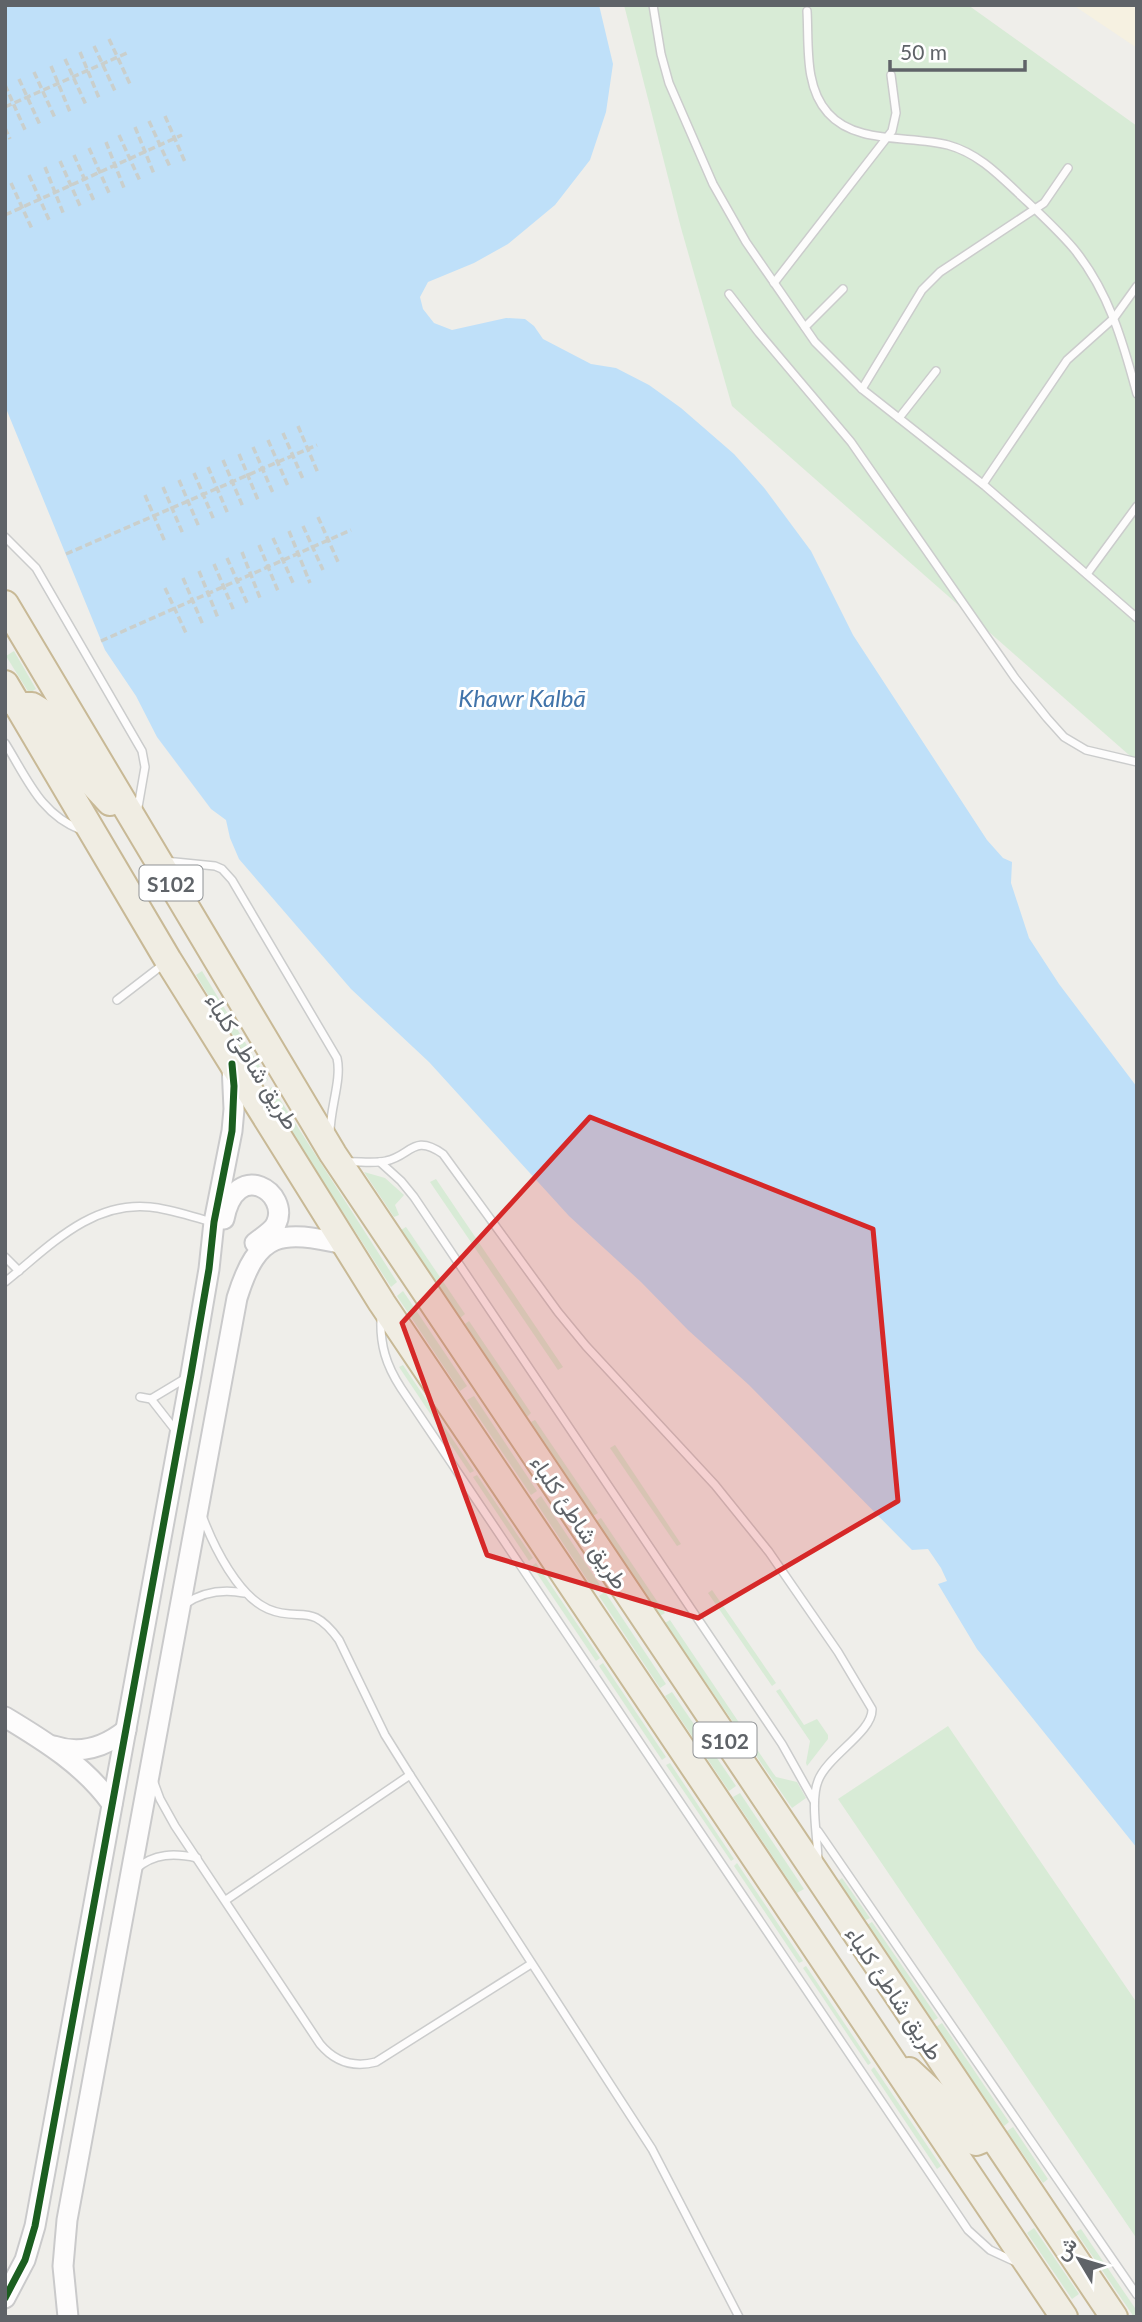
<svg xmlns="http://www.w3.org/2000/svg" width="1142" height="2322" font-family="Lato,Vazirmatn,sans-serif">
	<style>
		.green { fill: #d8ebd6 }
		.sand { fill: #f6f1e1 }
		.water { fill: #bfe0f9 }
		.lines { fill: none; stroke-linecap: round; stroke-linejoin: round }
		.lane-casing { stroke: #cbcccc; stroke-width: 10 }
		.secondary-casing { stroke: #cacacb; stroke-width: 23 }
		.highway-casing { stroke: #c8b996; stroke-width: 30 }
		.path { stroke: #cacfcc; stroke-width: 3.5; stroke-dasharray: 7 3.5; stroke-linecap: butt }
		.lane { stroke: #fdfcfc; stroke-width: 7 }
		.secondary { stroke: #fdfcfc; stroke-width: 19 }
		.highway { stroke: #f0ede3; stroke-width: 26 }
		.cycleway-casing { stroke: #fff; stroke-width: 11 }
		.cycleway { stroke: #1b5e20; stroke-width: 7 }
		.marked { fill: #d62828; fill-opacity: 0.2; stroke: #d62828; stroke-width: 5; stroke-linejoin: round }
		.labels { text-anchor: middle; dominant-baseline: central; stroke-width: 6; stroke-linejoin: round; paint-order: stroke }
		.shield { fill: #fff; stroke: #8f9295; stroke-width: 2 }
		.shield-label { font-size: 21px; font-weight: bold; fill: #5f6368 }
		.street-label { font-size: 23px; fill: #5f6368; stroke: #fff }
		.water-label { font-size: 24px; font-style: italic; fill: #4174aa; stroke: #fff }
	</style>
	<rect width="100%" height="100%" fill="#efeeea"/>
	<g class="green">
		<path d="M624,5H968L1137,126V762L732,406L681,228Z"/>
		<path d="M14,651L36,689L29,693L6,656Z"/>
		<path d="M202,971L268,1080L262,1084L196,975Z"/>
		<path d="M272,1087L397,1282L391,1287L265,1091Z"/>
		<path d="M364,1172L385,1178L404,1195L395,1205L399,1215L394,1217Z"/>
		<path d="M436,1179L563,1367L558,1370L430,1182Z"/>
		<path d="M406,1227L465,1314L460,1318L401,1230Z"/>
		<path d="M403,1291L467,1386L460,1391L397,1296Z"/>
		<path d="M469,1321L531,1413L527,1417L465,1324Z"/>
		<path d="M403,1365L474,1471L470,1473L399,1367Z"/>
		<path d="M474,1396L537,1491L531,1495L467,1400Z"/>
		<path d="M535,1420L598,1513L593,1516L531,1422Z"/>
		<path d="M615,1445L681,1544L677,1546L610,1448Z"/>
		<path d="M477,1475L533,1558L529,1561L473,1477Z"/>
		<path d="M541,1496L600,1585L594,1590L535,1501Z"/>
		<path d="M601,1518L665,1613L660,1616L596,1521Z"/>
		<path d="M536,1563L600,1658L596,1661L532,1566Z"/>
		<path d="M712,1590L776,1683L772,1686L708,1593Z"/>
		<path d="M605,1592L666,1684L660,1688L599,1596Z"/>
		<path d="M670,1620L773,1773L776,1777L797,1782L806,1798L792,1808L665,1623Z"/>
		<path d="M603,1663L666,1757L662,1760L599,1666Z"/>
		<path d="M780,1689L804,1725L817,1719L828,1735V1739L807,1766L806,1763L810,1741L776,1691Z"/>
		<path d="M672,1692L736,1786L729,1791L665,1696Z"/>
		<path d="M948,1726L1137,2003V2239L838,1799Z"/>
		<path d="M670,1763L734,1859L731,1861L666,1765Z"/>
		<path d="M740,1793L804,1889L797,1893L733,1797Z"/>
		<path d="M737,1863L803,1961L799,1963L734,1866Z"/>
		<path d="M842,1878L870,1918L864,1921L837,1882Z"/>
		<path d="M872,1922L938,2018L933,2021L867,1925Z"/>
		<path d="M806,1966L871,2063L868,2065L803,1968Z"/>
		<path d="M942,2023L1009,2122L1004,2126L936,2027Z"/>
		<path d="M874,2067L941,2166L937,2169L871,2070Z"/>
		<path d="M1013,2127L1048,2179L1043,2183L1007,2131Z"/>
		<path d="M1034,2228L1079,2294L1072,2299L1027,2233Z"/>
		<path d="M1081,2229L1137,2311V2317H1134L1076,2232Z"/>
	</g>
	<path class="sand" d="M1073,5H1137V48Z"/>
	<path class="water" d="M5,5H599L613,64L606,112L590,160L555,205L508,244L474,263L428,282L420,297L423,309L434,323L452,330L506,318L525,319L534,326L543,339L591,364L616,368L649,385L681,408L734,454L765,489L811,551L853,635L987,840L1003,858L1012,862L1011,883L1029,938L1059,984L1137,1087V1848L977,1649L938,1584L947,1581L941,1568L928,1549L912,1550L749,1385L688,1330L641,1282L569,1216L429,1062L351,989L239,859L230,838L226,820L211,809L157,737L136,696L105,650L5,406Z"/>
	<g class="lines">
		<defs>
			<g id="lane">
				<path d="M653,5L661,54L669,83L713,184L746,242L815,342L862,389L985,486L1137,618"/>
				<path d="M807,11C809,44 804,87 828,113C856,145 910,135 948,145C977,153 997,173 1018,193C1037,211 1057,229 1074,249C1109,292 1123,342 1137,394"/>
				<path d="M774,283L892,131L896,113L891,75"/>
				<path d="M729,294L759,333L851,442L1015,678L1047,718L1064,737L1086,750L1137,762"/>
				<path d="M805,327L843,289"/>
				<path d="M862,389L922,290L940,272L1044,203L1068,168"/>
				<path d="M899,418L936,371"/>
				<path d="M983,484L1067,360L1114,318L1137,286"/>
				<path d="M5,537L36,568L142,751L145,767L137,813"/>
				<path d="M1087,574L1137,506"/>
				<path d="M5,743C27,778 40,814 81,830"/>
				<path d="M165,861L215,866L222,869L232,880L337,1058C342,1079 330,1108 330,1133"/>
				<path d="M117,1000L165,963"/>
				<path d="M345,1162C358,1161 373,1164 386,1161C411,1156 413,1133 443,1154L558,1312L586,1346L715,1485L769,1552L838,1652L872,1709C873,1732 827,1756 818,1781C810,1801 818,1839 818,1862"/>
				<path d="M380,1162L401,1181L414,1197L782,1744L814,1801"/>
				<path d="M5,1257L19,1271"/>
				<path d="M5,1282C48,1248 90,1201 150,1207C171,1209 192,1217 213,1222"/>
				<path d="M381,1318C380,1345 386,1365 401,1388L968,2230L990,2250L1018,2263"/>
				<path d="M140,1397L151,1399L176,1431"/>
				<path d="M151,1399L186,1378"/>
				<path d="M203,1518C214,1547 238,1596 268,1609C301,1623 310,1600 339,1640L385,1735L410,1775L652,2149L739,2317"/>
				<path d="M185,1604C203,1592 223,1589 244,1593"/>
				<path d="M153,1780L160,1799L175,1826L320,2044C335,2062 353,2068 376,2062L531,1964"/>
				<path d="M818,1831L1137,2295"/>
				<path d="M136,1869C154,1853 175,1853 197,1858"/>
				<path d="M226,1900L410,1775"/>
			</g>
			<g id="secondary">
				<path d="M224,1219C236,1157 291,1193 276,1224C272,1232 262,1237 255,1243"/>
				<path d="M5,1717C45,1741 85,1766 112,1804"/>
				<path d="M54,1746C80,1755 105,1747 126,1730"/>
				<path d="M5,2298L25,2260L35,2226L191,1374L209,1269L214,1222L232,1131L234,1109L232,1065"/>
				<path d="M68,2317L63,2266L67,2220L237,1298C258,1230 281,1230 344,1244"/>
			</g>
			<g id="highway">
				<path d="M5,604L333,1154L1114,2317"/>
				<path d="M5,684L168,960L382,1303L1064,2317"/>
				<path d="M18,706H32L50,717L83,773L110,802"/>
				<path d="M909,2071L937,2097L966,2138L976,2142L991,2136"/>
			</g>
		</defs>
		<use href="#lane" class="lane-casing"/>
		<use href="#secondary" class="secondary-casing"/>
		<use href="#highway" class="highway-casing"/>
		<g class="path">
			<path d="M109,39L130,84"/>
			<path d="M94,46L115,91"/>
			<path d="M80,52L99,98"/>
			<path d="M65,59L86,105"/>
			<path d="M51,66L70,112"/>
			<path d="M34,72L55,118"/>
			<path d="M19,79L40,125"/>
			<path d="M5,85L26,132"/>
			<path d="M5,107L127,53"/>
			<path d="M165,116L185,162"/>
			<path d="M149,121L170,167"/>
			<path d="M135,127L154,174"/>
			<path d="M5,128L10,139"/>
			<path d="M119,135L140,181"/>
			<path d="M106,142L124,188"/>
			<path d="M89,148L110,195"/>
			<path d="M74,155L94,201"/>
			<path d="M60,161L81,208"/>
			<path d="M45,167L64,215"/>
			<path d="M29,175L50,222"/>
			<path d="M11,183L32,229"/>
			<path d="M5,215L182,135"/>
			<path d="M298,426L318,473"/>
			<path d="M283,433L303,479"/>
			<path d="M268,440L288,486"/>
			<path d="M253,447L273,493"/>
			<path d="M239,454L258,500"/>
			<path d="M223,460L243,507"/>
			<path d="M208,467L228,514"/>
			<path d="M194,473L214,520"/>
			<path d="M179,480L199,527"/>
			<path d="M163,487L183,534"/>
			<path d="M145,495L165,542"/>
			<path d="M318,517L339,564"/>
			<path d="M303,526L323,570"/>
			<path d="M289,531L310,583"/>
			<path d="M273,538L294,585"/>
			<path d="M259,545L278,591"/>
			<path d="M242,552L260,598"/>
			<path d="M66,554L317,445"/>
			<path d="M227,558L248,605"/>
			<path d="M214,564L234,611"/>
			<path d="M199,571L218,618"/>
			<path d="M183,578L203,625"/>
			<path d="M165,588L186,633"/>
			<path d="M101,641L351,530"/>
		</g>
		<use href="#lane" class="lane"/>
		<use href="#secondary" class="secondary"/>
		<use href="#highway" class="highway"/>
		<defs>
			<path id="cycleway" d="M5,2298L25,2260L35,2226L191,1374L209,1269L214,1222L232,1131L234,1086L232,1064"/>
		</defs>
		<use href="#cycleway" class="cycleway-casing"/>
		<use href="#cycleway" class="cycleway"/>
	</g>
	<path class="marked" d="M590,1117L873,1229L898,1501L698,1618L487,1555L402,1323Z"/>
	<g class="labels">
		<g class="shield">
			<rect x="139.5" y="865.5" width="63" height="35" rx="5"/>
			<rect x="693.5" y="1722.5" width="63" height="35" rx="5"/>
		</g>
		<g class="shield-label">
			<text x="171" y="883">S102</text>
			<text x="725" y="1740">S102</text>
		</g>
		<g class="street-label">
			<text transform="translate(253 1061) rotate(58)">طريق شاطئ كلباء</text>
			<text transform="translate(580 1522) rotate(56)">طريق شاطئ كلباء</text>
			<text transform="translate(895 1993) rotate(56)">طريق شاطئ كلباء</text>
		</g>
		<g class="water-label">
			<text x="522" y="697">Khawr Kalbā</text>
		</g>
	</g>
	<rect width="1142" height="2322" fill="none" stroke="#5f6368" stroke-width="14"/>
	<g transform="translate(1079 2259) rotate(308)" stroke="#ffffff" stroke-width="5" paint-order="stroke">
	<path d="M0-5L12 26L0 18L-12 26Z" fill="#5f6368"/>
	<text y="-10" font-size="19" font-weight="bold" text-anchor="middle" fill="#5f6368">ش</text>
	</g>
	<path d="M890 60v10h135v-10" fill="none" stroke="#5f6368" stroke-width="3.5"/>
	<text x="900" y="60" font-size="21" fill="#5f6368" stroke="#ffffff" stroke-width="5" paint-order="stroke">50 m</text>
</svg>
